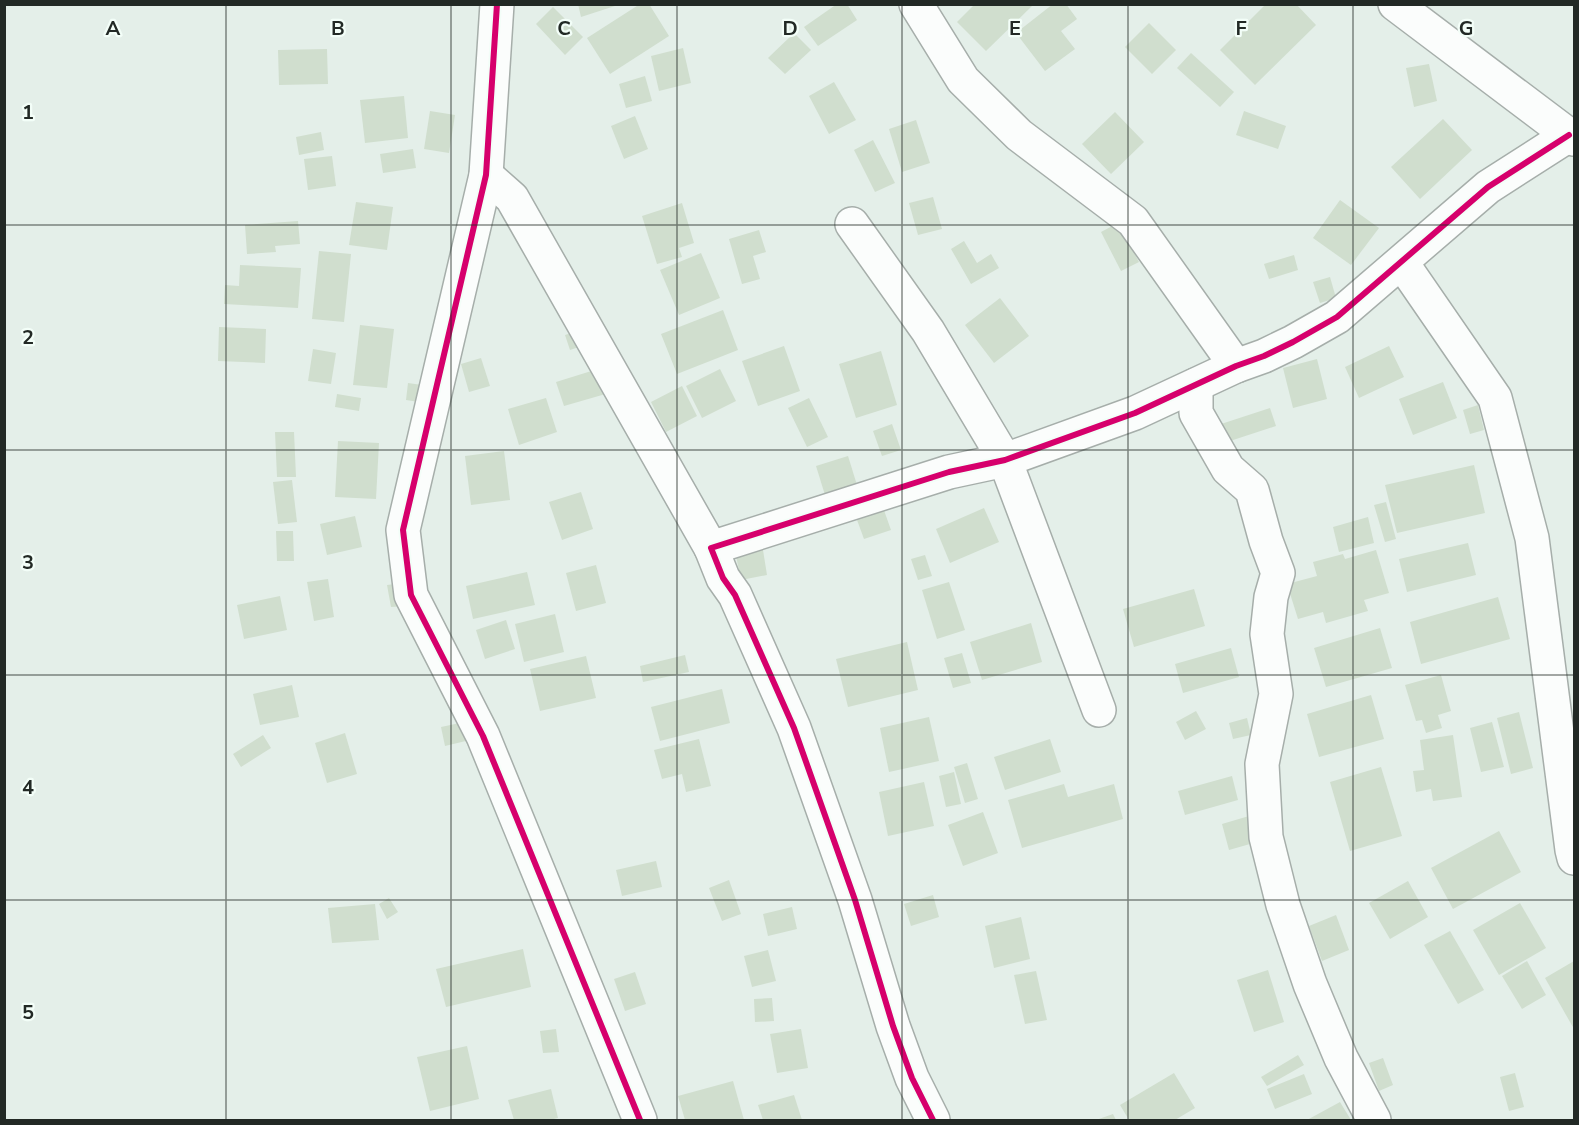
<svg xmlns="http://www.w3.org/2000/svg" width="1579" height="1125" font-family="'Nunito Sans',sans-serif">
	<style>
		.building { fill: #d0dece }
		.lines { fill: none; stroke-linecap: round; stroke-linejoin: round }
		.street-casing { stroke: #a6aeaa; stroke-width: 36 }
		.street { stroke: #fbfdfc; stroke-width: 33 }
		.cycleway-casing { stroke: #f3fef8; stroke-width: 10 }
		.cycleway { stroke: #d6006c; stroke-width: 6 }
		.grid { fill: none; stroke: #222925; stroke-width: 1.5; stroke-opacity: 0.55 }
		.grid-label { font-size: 20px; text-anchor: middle; font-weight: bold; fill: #222925; stroke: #f3fef8; stroke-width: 4.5; stroke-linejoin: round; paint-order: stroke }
	</style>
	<rect width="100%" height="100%" fill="#e4efe9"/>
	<g class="building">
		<path d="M578,4H618V5L581,17Z"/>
		<path d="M640,4H649L669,36L610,74L587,38Z"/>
		<path d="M837,4H847L857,20L818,46L804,27Z"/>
		<path d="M975,4H1034L986,51L957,22Z"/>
		<path d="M1053,4H1066L1077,19L1061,31L1075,49L1045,71L1016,33Z"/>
		<path d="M1266,4H1296L1316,25L1255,85L1220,50Z"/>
		<path d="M553,7L583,37L565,55L536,24Z"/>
		<path d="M1149,23L1176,50L1152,74L1125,47Z"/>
		<path d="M794,33L811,50L785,74L768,58Z"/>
		<path d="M683,48L691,83L659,91L651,56Z"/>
		<path d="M327,49L328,84L279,85L278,50Z"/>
		<path d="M1191,53L1234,92L1220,107L1177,68Z"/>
		<path d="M1429,64L1437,101L1414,107L1406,68Z"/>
		<path d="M645,76L652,101L626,108L619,84Z"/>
		<path d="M834,82L856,120L829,134L809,96Z"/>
		<path d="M404,96L408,138L365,143L360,100Z"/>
		<path d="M430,111L455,115L449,153L424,149Z"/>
		<path d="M1244,111L1286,126L1278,149L1236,135Z"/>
		<path d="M1115,112L1144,142L1111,174L1082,144Z"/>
		<path d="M635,116L648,149L624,159L611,126Z"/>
		<path d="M1443,119L1472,150L1420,199L1391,167Z"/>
		<path d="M916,120L930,163L902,172L889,129Z"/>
		<path d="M321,132L324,150L299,155L296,137Z"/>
		<path d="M873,140L895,183L875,192L854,150Z"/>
		<path d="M413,149L416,168L383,173L380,154Z"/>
		<path d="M332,156L336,186L308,190L304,159Z"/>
		<path d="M933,197L942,229L918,235L909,203Z"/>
		<path d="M1340,200L1379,228L1351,265L1313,238Z"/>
		<path d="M356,202L393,207L387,250L349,245Z"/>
		<path d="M682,203L694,243L679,248L682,257L657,264L642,216Z"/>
		<path d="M298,221L300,244L275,246L276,252L247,254L245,225Z"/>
		<path d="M1118,223L1139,262L1121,271L1101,232Z"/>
		<path d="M759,230L766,252L753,256L760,279L742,284L729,239Z"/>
		<path d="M964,241L977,263L991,254L999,268L971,284L951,249Z"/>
		<path d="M319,251L351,254L344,322L312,319Z"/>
		<path d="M701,253L720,298L679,315L660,270Z"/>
		<path d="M1294,255L1298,270L1269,279L1264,264Z"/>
		<path d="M240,265L301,268L298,308L224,304L225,285L239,286Z"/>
		<path d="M1330,277L1336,298L1320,303L1313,282Z"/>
		<path d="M1000,298L1029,336L994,363L965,325Z"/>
		<path d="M723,310L738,350L677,374L661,334Z"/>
		<path d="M360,325L394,329L387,388L353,385Z"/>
		<path d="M219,327L266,329L265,363L218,361Z"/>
		<path d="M578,331L582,346L570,350L565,335Z"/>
		<path d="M784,346L800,391L758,406L742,361Z"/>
		<path d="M1389,346L1404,377L1359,398L1345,367Z"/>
		<path d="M313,349L336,353L331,384L308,381Z"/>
		<path d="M881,351L897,405L856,418L839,364Z"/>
		<path d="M481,358L490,386L469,392L461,364Z"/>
		<path d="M1317,359L1327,399L1293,408L1283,368Z"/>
		<path d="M601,368L609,393L564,406L556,382Z"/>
		<path d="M720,369L736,401L702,418L686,386Z"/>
		<path d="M1443,382L1457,418L1413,435L1399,399Z"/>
		<path d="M408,383L422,385L419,402L406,400Z"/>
		<path d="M682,386L697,416L666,432L651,402Z"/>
		<path d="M337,394L361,398L359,411L335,407Z"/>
		<path d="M546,398L557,432L519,445L508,409Z"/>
		<path d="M809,398L828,437L807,447L788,408Z"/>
		<path d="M1478,405L1484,430L1470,434L1463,410Z"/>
		<path d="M1270,408L1276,426L1224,443L1218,425Z"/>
		<path d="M892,424L901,450L882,456L873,431Z"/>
		<path d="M275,432H294L296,477H277Z"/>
		<path d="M338,441L379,443L376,499L335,497Z"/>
		<path d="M504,451L510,500L471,505L465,456Z"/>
		<path d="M848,456L857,485L825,495L816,466Z"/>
		<path d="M1474,465L1485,513L1397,533L1385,485Z"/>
		<path d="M292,480L297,522L278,524L273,482Z"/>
		<path d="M581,492L593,529L562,540L549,502Z"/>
		<path d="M880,499L891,530L864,539L853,509Z"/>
		<path d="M1386,502L1396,539L1385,542L1374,505Z"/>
		<path d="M984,508L999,542L950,563L936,529Z"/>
		<path d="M355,516L362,547L327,555L320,524Z"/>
		<path d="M1368,517L1374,543L1339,552L1333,527Z"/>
		<path d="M276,531H293L294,561H277Z"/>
		<path d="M1468,543L1476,575L1407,592L1399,559Z"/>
		<path d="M763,550L767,575L741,580L736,556Z"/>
		<path d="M1376,550L1389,593L1364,600L1368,611L1326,623L1323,612L1298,619L1287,584L1317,576L1313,562L1343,554L1345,559Z"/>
		<path d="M925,555L932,576L918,580L911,559Z"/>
		<path d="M596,565L606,603L576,611L566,573Z"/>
		<path d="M527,572L535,605L473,619L466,586Z"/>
		<path d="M328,579L334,617L314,621L307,582Z"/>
		<path d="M949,582L965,630L937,639L922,590Z"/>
		<path d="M404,583L407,606L391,607L387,585Z"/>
		<path d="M1194,589L1205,626L1134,647L1123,609Z"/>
		<path d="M280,596L287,630L244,639L237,605Z"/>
		<path d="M1498,597L1510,639L1421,664L1410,622Z"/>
		<path d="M555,614L564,652L524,662L515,624Z"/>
		<path d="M506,620L515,649L485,659L476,630Z"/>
		<path d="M1031,623L1042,662L982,680L970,642Z"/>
		<path d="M1380,628L1392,668L1326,687L1314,648Z"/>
		<path d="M907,642L918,690L848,707L836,659Z"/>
		<path d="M1231,648L1239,677L1183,693L1175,664Z"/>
		<path d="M962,653L971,683L953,688L944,658Z"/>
		<path d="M685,655L689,672L643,682L640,666Z"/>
		<path d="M586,656L596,698L540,711L530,669Z"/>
		<path d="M1441,675L1451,711L1438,715L1442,728L1426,733L1422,720L1416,721L1405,685Z"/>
		<path d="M292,685L299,717L260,725L253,694Z"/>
		<path d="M722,689L730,723L660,741L651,707Z"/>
		<path d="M1371,695L1384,739L1319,757L1307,714Z"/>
		<path d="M1196,711L1206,729L1185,740L1176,722Z"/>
		<path d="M1519,712L1533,768L1511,774L1497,718Z"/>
		<path d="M929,717L939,761L889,772L880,728Z"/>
		<path d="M1247,718L1251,735L1233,739L1229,723Z"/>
		<path d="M469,721L474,739L445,746L441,727Z"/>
		<path d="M1492,722L1504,767L1481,772L1470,728Z"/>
		<path d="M345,733L357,774L327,783L315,743Z"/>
		<path d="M263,735L271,748L241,767L233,754Z"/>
		<path d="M1453,735L1462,797L1433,801L1431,789L1416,792L1413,771L1424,770L1420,740Z"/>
		<path d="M699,739L711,786L686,792L682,774L662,779L654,750Z"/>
		<path d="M1050,739L1061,772L1005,790L994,757Z"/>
		<path d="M967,763L978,799L965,803L954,767Z"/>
		<path d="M1381,767L1402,836L1350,851L1330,782Z"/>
		<path d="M954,772L961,804L946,807L939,776Z"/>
		<path d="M1232,776L1238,800L1185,815L1178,791Z"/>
		<path d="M924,782L934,826L888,836L879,792Z"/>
		<path d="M1064,784L1068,797L1114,784L1123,819L1022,848L1008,800Z"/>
		<path d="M983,812L998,853L963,866L948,825Z"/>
		<path d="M1249,816L1257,842L1229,850L1222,824Z"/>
		<path d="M1499,831L1521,872L1453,909L1431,868Z"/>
		<path d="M656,861L662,887L622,896L616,870Z"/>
		<path d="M729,880L741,914L722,921L709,888Z"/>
		<path d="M1408,881L1428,917L1390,939L1369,903Z"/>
		<path d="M933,895L939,917L911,926L904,904Z"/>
		<path d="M389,898L398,912L387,919L379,904Z"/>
		<path d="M1520,903L1546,948L1499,975L1473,930Z"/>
		<path d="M375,904L379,940L332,943L328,908Z"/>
		<path d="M792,907L797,929L768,936L763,914Z"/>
		<path d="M1336,915L1349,950L1322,961L1309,926Z"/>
		<path d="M1021,917L1030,959L994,968L985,926Z"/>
		<path d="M1450,931L1484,990L1458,1004L1424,945Z"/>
		<path d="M523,949L531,987L446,1007L436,969Z"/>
		<path d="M768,950L776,981L752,987L744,956Z"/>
		<path d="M1527,961L1546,995L1522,1009L1502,976Z"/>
		<path d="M1574,961V1029L1545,978Z"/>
		<path d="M1268,970L1284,1022L1254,1032L1237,980Z"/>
		<path d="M1036,971L1047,1020L1025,1024L1014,975Z"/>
		<path d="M635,972L646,1004L625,1011L614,979Z"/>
		<path d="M772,998L774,1021L755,1022L754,999Z"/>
		<path d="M556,1029L559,1052L543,1053L540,1031Z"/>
		<path d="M801,1029L808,1068L777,1073L770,1034Z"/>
		<path d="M467,1046L479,1099L430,1111L417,1057Z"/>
		<path d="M1298,1055L1304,1065L1267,1086L1261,1077Z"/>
		<path d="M1383,1058L1393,1085L1379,1091L1369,1063Z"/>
		<path d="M1174,1073L1195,1108L1175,1120H1129L1120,1105Z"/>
		<path d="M1515,1073L1524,1107L1509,1111L1500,1077Z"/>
		<path d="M1304,1074L1312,1094L1275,1109L1267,1089Z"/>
		<path d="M733,1081L744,1120H685L678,1096Z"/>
		<path d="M551,1089L558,1118L549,1120H514L508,1100Z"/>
		<path d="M794,1095L802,1120H763L758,1105Z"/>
		<path d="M1340,1102L1351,1120H1307Z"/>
		<path d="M1113,1114L1116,1120H1096Z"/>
	</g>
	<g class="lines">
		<defs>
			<g id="street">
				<path d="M497,4L486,175L403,530L411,595L483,736L640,1120"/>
				<path d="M916,4L963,80L1019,135L1133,221L1236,366"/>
				<path d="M1395,4L1574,139"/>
				<path d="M486,175L512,198L711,548"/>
				<path d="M852,224L928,331L1005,460L1099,710"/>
				<path d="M1402,263L1495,398L1532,538L1572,850L1574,858"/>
				<path d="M1196,385V413L1228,469L1252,490L1266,541L1278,573L1271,597L1267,634L1276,694L1262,764L1266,837L1283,905L1310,984L1341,1058L1374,1120"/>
				<path d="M933,1120L912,1078L893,1026L855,900L794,728L735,595L723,578L711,548L949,472L1005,460L1135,413L1236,366L1264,356L1293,342L1337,317L1488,187L1569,135"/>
			</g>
		</defs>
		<use href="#street" class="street-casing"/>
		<use href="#street" class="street"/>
		<defs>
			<g id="cycleway">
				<path d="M497,4L486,175L403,530L411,595L483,736L640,1120"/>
				<path d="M933,1120L912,1078L893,1026L855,900L794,728L735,595L723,578L711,548L949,472L1005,460L1135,413L1236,366L1264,356L1293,342L1337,317L1488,187L1569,135"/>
			</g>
		</defs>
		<use href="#cycleway" class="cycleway-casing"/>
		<use href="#cycleway" class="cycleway"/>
	</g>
	<path class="grid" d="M226,4V1120M451,4V1120M677,4V1120M902,4V1120M1128,4V1120M1353,4V1120M4,225H1574M4,450H1574M4,675H1574M4,900H1574"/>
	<g class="grid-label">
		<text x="113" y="35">A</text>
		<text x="338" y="35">B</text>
		<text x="564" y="35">C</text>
		<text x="790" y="35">D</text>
		<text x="1015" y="35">E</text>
		<text x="1241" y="35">F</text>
		<text x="1466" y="35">G</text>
		<text x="28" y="119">1</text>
		<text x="28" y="344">2</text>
		<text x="28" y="569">3</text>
		<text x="28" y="794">4</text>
		<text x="28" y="1019">5</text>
	</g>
	<rect width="1579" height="1125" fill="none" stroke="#222925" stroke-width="12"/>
</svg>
